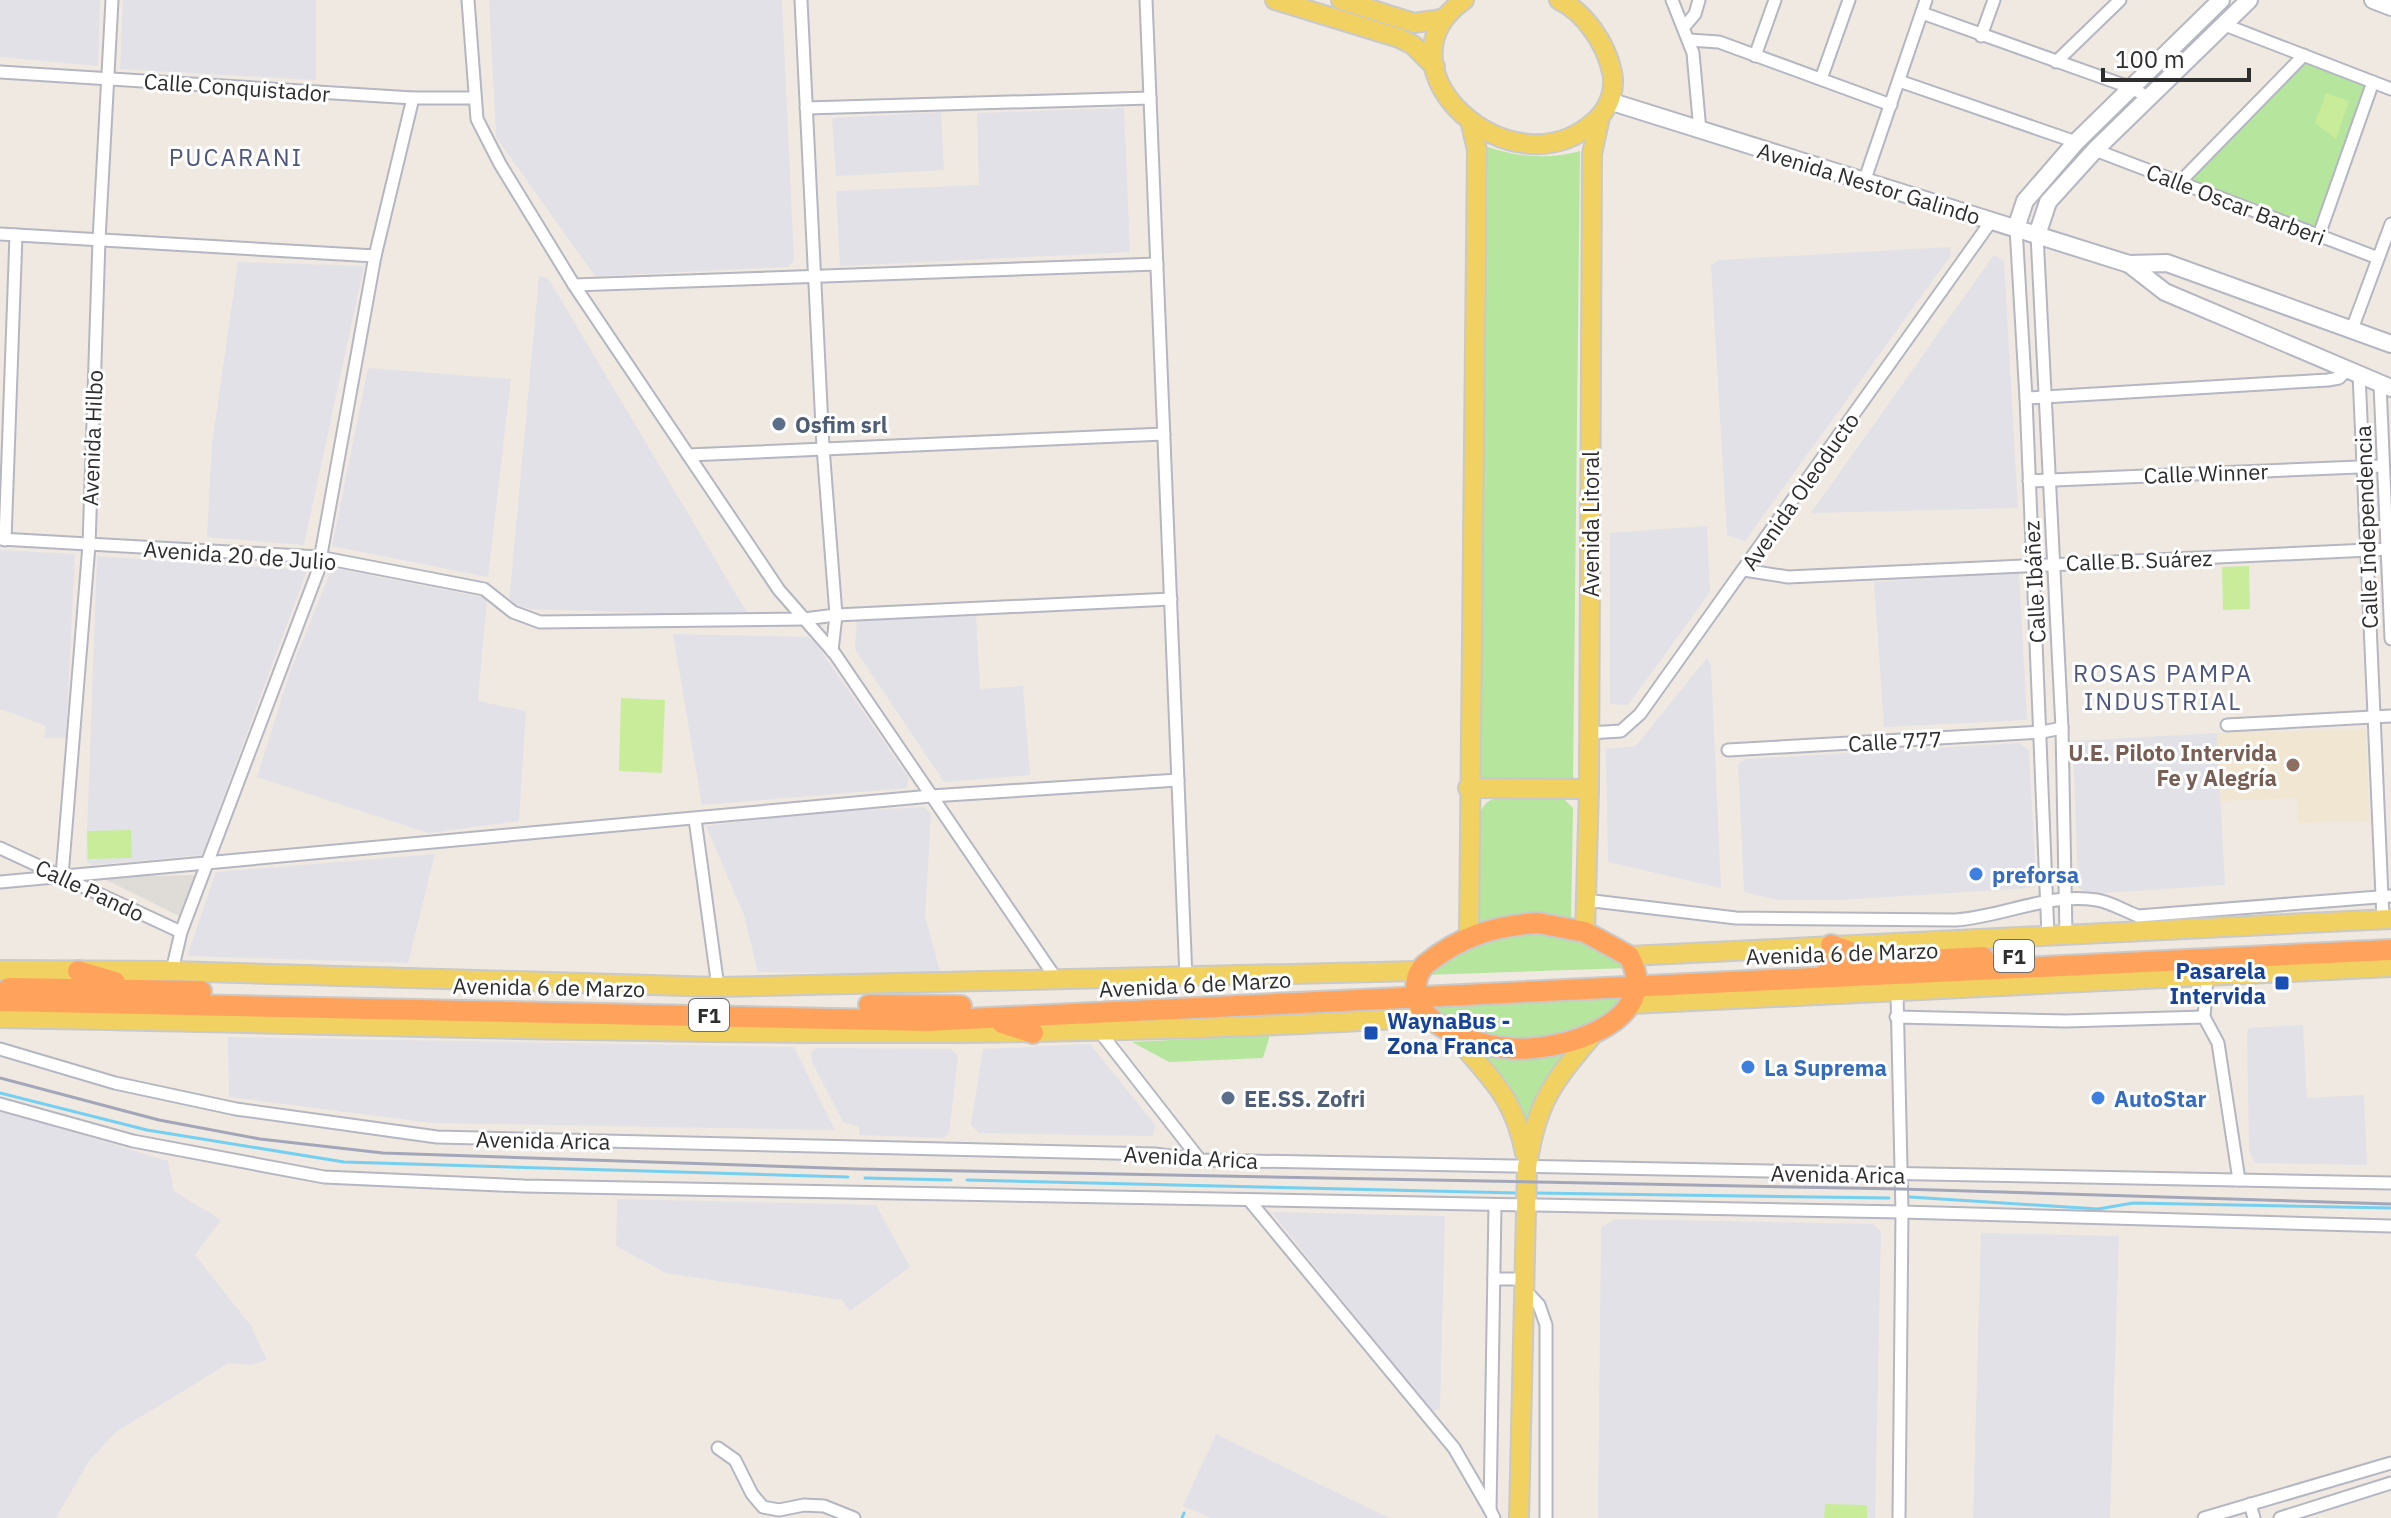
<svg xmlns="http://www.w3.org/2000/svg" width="2391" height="1518" font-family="'IBM Plex Sans',sans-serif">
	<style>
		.industrial { fill: #e3e1e8 }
		.education { fill: #f0e6d1 }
		.green { fill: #b6e59e }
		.pitch { fill: #c9ec9a }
		.plaza { fill: #dfdcd8 }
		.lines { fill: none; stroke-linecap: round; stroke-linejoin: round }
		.stream { stroke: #75cff0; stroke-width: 3 }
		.street-casing { stroke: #b4b7c1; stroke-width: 15 }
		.secondary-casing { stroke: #b4b7c1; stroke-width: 20 }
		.primary-casing { stroke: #c9c9c9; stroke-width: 22 }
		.highway-casing { stroke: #c9c9c9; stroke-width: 24 }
		.street { stroke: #fff; stroke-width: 11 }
		.secondary { stroke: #fff; stroke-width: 16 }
		.primary { stroke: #f2d163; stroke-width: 18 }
		.highway { stroke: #ffa35c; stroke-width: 20 }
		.rail { stroke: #a3a6b8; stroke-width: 3 }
		.service-dot { fill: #5c6f8a; stroke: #fff; stroke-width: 3 }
		.education-dot { fill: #8d6e63; stroke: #fff; stroke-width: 3 }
		.shop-dot { fill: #3f7fe0; stroke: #fff; stroke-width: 3 }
		.transit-dot { fill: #1a4fb4; stroke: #fff; stroke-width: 3 }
		.labels { text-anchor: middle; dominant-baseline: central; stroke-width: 6; stroke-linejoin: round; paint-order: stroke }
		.shield { fill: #fff; stroke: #6d6d6d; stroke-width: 2 }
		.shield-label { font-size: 20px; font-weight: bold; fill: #2e2e2e }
		.street-label { font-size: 22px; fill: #2e2e2e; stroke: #fff }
		.service-label { font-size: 22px; font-weight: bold; fill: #4e5e75; stroke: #fff; text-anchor: start }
		.education-label { font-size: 22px; font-weight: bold; fill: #785e54; stroke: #fff; text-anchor: end }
		.shop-label { font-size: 22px; font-weight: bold; fill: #366cbe; stroke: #fff; text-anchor: start }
		.transit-label { font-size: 22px; font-weight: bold; fill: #164399; stroke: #fff; text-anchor: end }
		.neighbourhood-label { font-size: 24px; letter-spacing: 2px; fill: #4d5680; stroke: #fff }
	</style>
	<rect width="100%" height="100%" fill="#efe9e1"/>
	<g class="industrial">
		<path d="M0,0H100L98,66L0,57Z"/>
		<path d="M123,0H316V80L120,69Z"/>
		<path d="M489,0H782L794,260L788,267L595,276L496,137Z"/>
		<path d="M1124,108L1130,252L840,266L836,191L979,185L977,113Z"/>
		<path d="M941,112L944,170L836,176L832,118Z"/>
		<path d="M1950,247L1951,255L1745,541L1727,535L1711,265L1720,260Z"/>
		<path d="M1994,255L2004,261L2018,508L1811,513Z"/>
		<path d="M238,262L364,266L304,545L207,537L212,444Z"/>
		<path d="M539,276L548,278L749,616L531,609L509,603Z"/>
		<path d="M368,368L511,379L488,577L332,546Z"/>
		<path d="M1707,526L1710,592L1628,705L1610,704V533Z"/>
		<path d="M0,550L75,554L66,738H44L46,726L0,709Z"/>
		<path d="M97,556L307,570L202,855L91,865L86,860Z"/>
		<path d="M332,568L487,598L478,701L526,711L519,821L428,833L257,777L290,672Z"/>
		<path d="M2019,572L2027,720L1884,727L1874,582Z"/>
		<path d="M976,615L980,689L1023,686L1030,775L944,782L855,649L857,618Z"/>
		<path d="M673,634L808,637L815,642L908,777L907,788L702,805Z"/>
		<path d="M1707,658L1711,665L1721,888L1608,862L1606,749L1636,746Z"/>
		<path d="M2217,733L2225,885L2088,894L2078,887L2073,741Z"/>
		<path d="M2020,743L2029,751L2036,882L2029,888L1839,900H1778L1744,892L1738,764L1746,759Z"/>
		<path d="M925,807L931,814L925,916L941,975L758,972L744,915L706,826L811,813Z"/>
		<path d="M435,854L408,963L187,956L216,872Z"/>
		<path d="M2303,1025L2307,1098L2364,1095L2367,1165L2255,1163L2249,1151L2247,1032L2249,1028Z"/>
		<path d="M228,1037L794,1047L835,1130L432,1123L229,1097Z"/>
		<path d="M1090,1044L1156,1126L1152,1136L979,1133L971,1125L983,1049Z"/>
		<path d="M816,1048L951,1049L958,1056L949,1133L944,1138L859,1135V1127L843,1122L812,1062L811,1052Z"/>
		<path d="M0,1110L168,1161L174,1191L221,1220L195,1255L251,1326L267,1360L251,1365L229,1363L116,1432L89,1461L56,1518H0Z"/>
		<path d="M617,1199L876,1205L910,1267L850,1311L842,1300L666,1273L616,1246Z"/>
		<path d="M1271,1212L1445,1216L1440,1409L1432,1411Z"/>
		<path d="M1615,1219L1873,1224L1881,1231L1875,1518H1598L1601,1227Z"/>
		<path d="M1981,1233L2119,1236L2110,1518H1973Z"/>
		<path d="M1216,1434L1387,1517L1388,1518H1211L1183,1506Z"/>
	</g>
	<path class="education" d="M2366,729L2369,821L2298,823L2297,798L2221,801L2217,733Z"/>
	<g class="green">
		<path d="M2304,62L2366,87L2316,227L2189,184L2188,179Z"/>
		<path d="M1488,147C1518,157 1549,160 1580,151L1573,780L1479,778Z"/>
		<path d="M1496,797L1563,798L1573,808L1571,922L1512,917L1479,923V813L1486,803Z"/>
		<path d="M1543,930L1601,946L1628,968L1424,975L1464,945Z"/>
		<path d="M1629,992L1624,1003L1584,1029L1521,1042L1459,1028L1426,1003Z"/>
		<path d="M1270,1035L1263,1058L1169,1062L1132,1042Z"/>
		<path d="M1576,1048L1538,1094L1527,1126L1509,1084L1478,1049Z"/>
	</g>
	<g class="pitch">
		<path d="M2326,93L2349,101L2336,139L2315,123Z"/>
		<path d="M2249,566L2250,609L2223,610L2222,567Z"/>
		<path d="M621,698L665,700L662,773L619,771Z"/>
		<path d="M131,830L132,858L88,859L87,831Z"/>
		<path d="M1825,1504L1867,1505V1518H1824Z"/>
	</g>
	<path class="plaza" d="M196,875L181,917L100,877Z"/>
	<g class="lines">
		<g class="stream">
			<path d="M0,1093L147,1130L344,1162L848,1177"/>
			<path d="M865,1178L951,1180"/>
			<path d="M967,1180L1517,1193"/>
			<path d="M1534,1193L1889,1198"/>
			<path d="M1910,1197L2098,1209L2133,1203L2391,1208"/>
			<path d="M1182,1518L1184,1513"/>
		</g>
		<defs>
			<g id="street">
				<path d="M468,0L477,119L500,164L574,285L779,590L835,654L1057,980"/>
				<path d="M801,0L823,447L836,615L832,651"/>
				<path d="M1146,0L1186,978"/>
				<path d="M1672,0L1693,53L1700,131"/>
				<path d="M1922,13L2132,88L2149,98"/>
				<path d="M2225,25L2391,89"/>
				<path d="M1684,27L1695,14L1699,0"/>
				<path d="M1981,36L1994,0"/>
				<path d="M1689,40L1719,42L1891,105"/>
				<path d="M1755,56L1775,0"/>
				<path d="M2056,62L2120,0"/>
				<path d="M0,72L413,98H474"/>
				<path d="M1821,79L1849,0"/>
				<path d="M1899,81L2076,142"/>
				<path d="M806,108L1150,98"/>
				<path d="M2095,150L2378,258"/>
				<path d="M1864,182L1926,0"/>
				<path d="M2179,183L2304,55"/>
				<path d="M2016,228L2026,398L2048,936"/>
				<path d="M0,234L375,256"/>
				<path d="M2037,235L2062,728L2066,935"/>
				<path d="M2319,235L2373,82"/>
				<path d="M574,285L1157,264"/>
				<path d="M2352,329L2391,224"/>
				<path d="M2359,374L2383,919"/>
				<path d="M2380,384L2391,639"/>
				<path d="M2026,398L2328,380L2339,378L2348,369"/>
				<path d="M688,455L1164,434"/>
				<path d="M2029,481L2383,466"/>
				<path d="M0,539L319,557L484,589L513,612L540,622L804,619L836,615L1171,599"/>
				<path d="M5,540L16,235"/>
				<path d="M1744,570L1788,577L2391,549"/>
				<path d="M2227,725L2391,716"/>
				<path d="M1589,733L1621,731L1640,714L1992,220"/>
				<path d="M1728,750L2042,732L2062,728"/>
				<path d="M695,819L718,987"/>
				<path d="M0,848L181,932"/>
				<path d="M62,876L89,545L99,240L112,0"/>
				<path d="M0,882L931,796L1178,780"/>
				<path d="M1585,900L1736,918L1955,920C2003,917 2048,892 2097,900C2110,902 2125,911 2138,916L2391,896"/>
				<path d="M172,971L181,932L318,571L375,256L413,98"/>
				<path d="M2207,979L2204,1017L2218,1043L2239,1180"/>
				<path d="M1897,993L1902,1212L1899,1518"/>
				<path d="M1896,1017L2066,1021L2204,1017"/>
				<path d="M1100,1032L1200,1160"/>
				<path d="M0,1049L115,1083L236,1109L437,1137L1155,1154L1200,1160L2391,1183"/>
				<path d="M0,1104L133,1141L324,1177L524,1186L1902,1212L2391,1226"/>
				<path d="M1249,1200L1454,1448L1490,1510"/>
				<path d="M1494,1279H1524"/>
				<path d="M1524,1289L1539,1305L1546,1325V1518"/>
				<path d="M718,1448L735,1460L752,1494L763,1507L779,1510L804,1505L824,1506L854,1518"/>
				<path d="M2250,1504L2254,1518"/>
				<path d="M1494,1518L1490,1510L1495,1205"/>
				<path d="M2204,1518L2391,1463"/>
				<path d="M2280,1518L2391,1483"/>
			</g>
			<g id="secondary">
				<path d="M2373,0L2391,7"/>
				<path d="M1609,101L2129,264L2167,263L2391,344"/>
				<path d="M2016,228L2025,201L2076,142L2221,0"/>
				<path d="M2037,235L2048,202L2095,150L2249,0"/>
				<path d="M2129,264L2165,292L2391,388"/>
			</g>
			<g id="primary">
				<path d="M1275,0L1399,38L1413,45L1435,67"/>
				<path d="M1341,0L1414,23L1442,19"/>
				<path d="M1464,0C1369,67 1512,197 1595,121C1609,109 1616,90 1612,72C1606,44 1585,12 1559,0"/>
				<path d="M1468,788L1589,789"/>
				<path d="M1585,932L1589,789L1592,154L1600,117"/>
				<path d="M1469,936L1477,150L1471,124"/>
				<path d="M1629,956L2391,919"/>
				<path d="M0,970L172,971L718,987L1418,971"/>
				<path d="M1632,1004L2391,967"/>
				<path d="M0,1018C476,1026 953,1048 1428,1017"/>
				<path d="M1455,1035C1489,1079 1513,1093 1525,1153"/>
				<path d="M1519,1518L1527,1167C1536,1101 1554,1081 1596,1031"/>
			</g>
			<g id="highway">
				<path d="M1538,923L1585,932L1629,956C1666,1024 1555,1054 1506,1048C1480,1045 1459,1038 1438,1024C1427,1016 1419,1010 1417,996C1415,983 1416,973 1426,964C1461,936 1494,926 1538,923Z"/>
				<path d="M1831,945L1867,958"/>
				<path d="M1828,965L1983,957"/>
				<path d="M78,971L115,982"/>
				<path d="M9,988L201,991"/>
				<path d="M0,1001L927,1021L2391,950"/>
				<path d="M869,1005L961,1006"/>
				<path d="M1002,1023L1033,1033"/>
			</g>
		</defs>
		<use href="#street" class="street-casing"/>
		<use href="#secondary" class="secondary-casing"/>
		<use href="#primary" class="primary-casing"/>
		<use href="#highway" class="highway-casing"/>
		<use href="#street" class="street"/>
		<use href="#secondary" class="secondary"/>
		<use href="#primary" class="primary"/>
		<use href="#highway" class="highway"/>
		<path class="rail" d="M0,1078L159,1120L260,1139L383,1153L858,1169L1901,1189L2391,1204"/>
	</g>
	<g class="service-dot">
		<circle cx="779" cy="424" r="8"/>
		<circle cx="1228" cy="1098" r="8"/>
	</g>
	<circle class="education-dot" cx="2293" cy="765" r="8"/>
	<g class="shop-dot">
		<circle cx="1976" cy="874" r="8"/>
		<circle cx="1748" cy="1067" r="8"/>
		<circle cx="2098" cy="1098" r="8"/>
	</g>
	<g class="transit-dot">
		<rect x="2274" y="975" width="16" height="16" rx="4"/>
		<rect x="1363" y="1025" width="16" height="16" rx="4"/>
	</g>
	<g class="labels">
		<g class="shield">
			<rect x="1994" y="940" width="40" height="32" rx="6"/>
			<rect x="689" y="999" width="40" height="32" rx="6"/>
		</g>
		<g class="shield-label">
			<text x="2014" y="956">F1</text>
			<text x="709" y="1015">F1</text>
		</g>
		<g class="street-label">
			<text transform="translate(237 87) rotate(4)">Calle Conquistador</text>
			<text transform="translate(1869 183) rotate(17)">Avenida Nestor Galindo</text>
			<text transform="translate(2236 204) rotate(21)">Calle Oscar Barberi</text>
			<text transform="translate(92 438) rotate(-88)">Avenida Hilbo</text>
			<text transform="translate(2206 473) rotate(-2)">Calle Winner</text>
			<text transform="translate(1800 491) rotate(-55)">Avenida Oleoducto</text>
			<text transform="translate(1590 524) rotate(-90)">Avenida Litoral</text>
			<text transform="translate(2366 527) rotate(-92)">Calle Independencia</text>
			<text transform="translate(240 555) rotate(4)">Avenida 20 de Julio</text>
			<text transform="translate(2139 560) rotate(-2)">Calle B. Suárez</text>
			<text transform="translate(2034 582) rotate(-93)">Calle Ibáñez</text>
			<text transform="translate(1895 741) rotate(-3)">Calle 777</text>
			<text transform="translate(90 890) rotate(25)">Calle Pando</text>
			<text transform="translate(1842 953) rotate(-2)">Avenida 6 de Marzo</text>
			<text transform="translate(1195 984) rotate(-3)">Avenida 6 de Marzo</text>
			<text transform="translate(549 987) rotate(1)">Avenida 6 de Marzo</text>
			<text transform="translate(543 1140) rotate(1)">Avenida Arica</text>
			<text transform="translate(1191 1157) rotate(3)">Avenida Arica</text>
			<text transform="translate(1838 1174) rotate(1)">Avenida Arica</text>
		</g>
		<g class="service-label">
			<text x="795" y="424">Osfim srl</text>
			<text x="1244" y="1098">EE.SS. Zofri</text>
		</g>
		<g class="education-label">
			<text x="2277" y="752">U.E. Piloto Intervida<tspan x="2277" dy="25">Fe y Alegría</tspan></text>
		</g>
		<g class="shop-label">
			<text x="1992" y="874">preforsa</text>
			<text x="1764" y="1067">La Suprema</text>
			<text x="2114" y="1098">AutoStar</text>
		</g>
		<g class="transit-label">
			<text x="2266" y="970">Pasarela<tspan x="2266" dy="25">Intervida</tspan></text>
			<text x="1387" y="1020" text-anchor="start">WaynaBus -<tspan x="1387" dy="25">Zona Franca</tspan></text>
		</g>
		<g class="neighbourhood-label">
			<text x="236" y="157">PUCARANI</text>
			<text x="2163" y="673">ROSAS PAMPA<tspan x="2163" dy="28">INDUSTRIAL</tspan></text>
		</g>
	</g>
	<path d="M2103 68v12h146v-12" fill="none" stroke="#2e2e2e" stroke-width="4"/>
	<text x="2115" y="68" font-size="24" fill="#2e2e2e" stroke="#ffffff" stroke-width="6" paint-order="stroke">100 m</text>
</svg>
